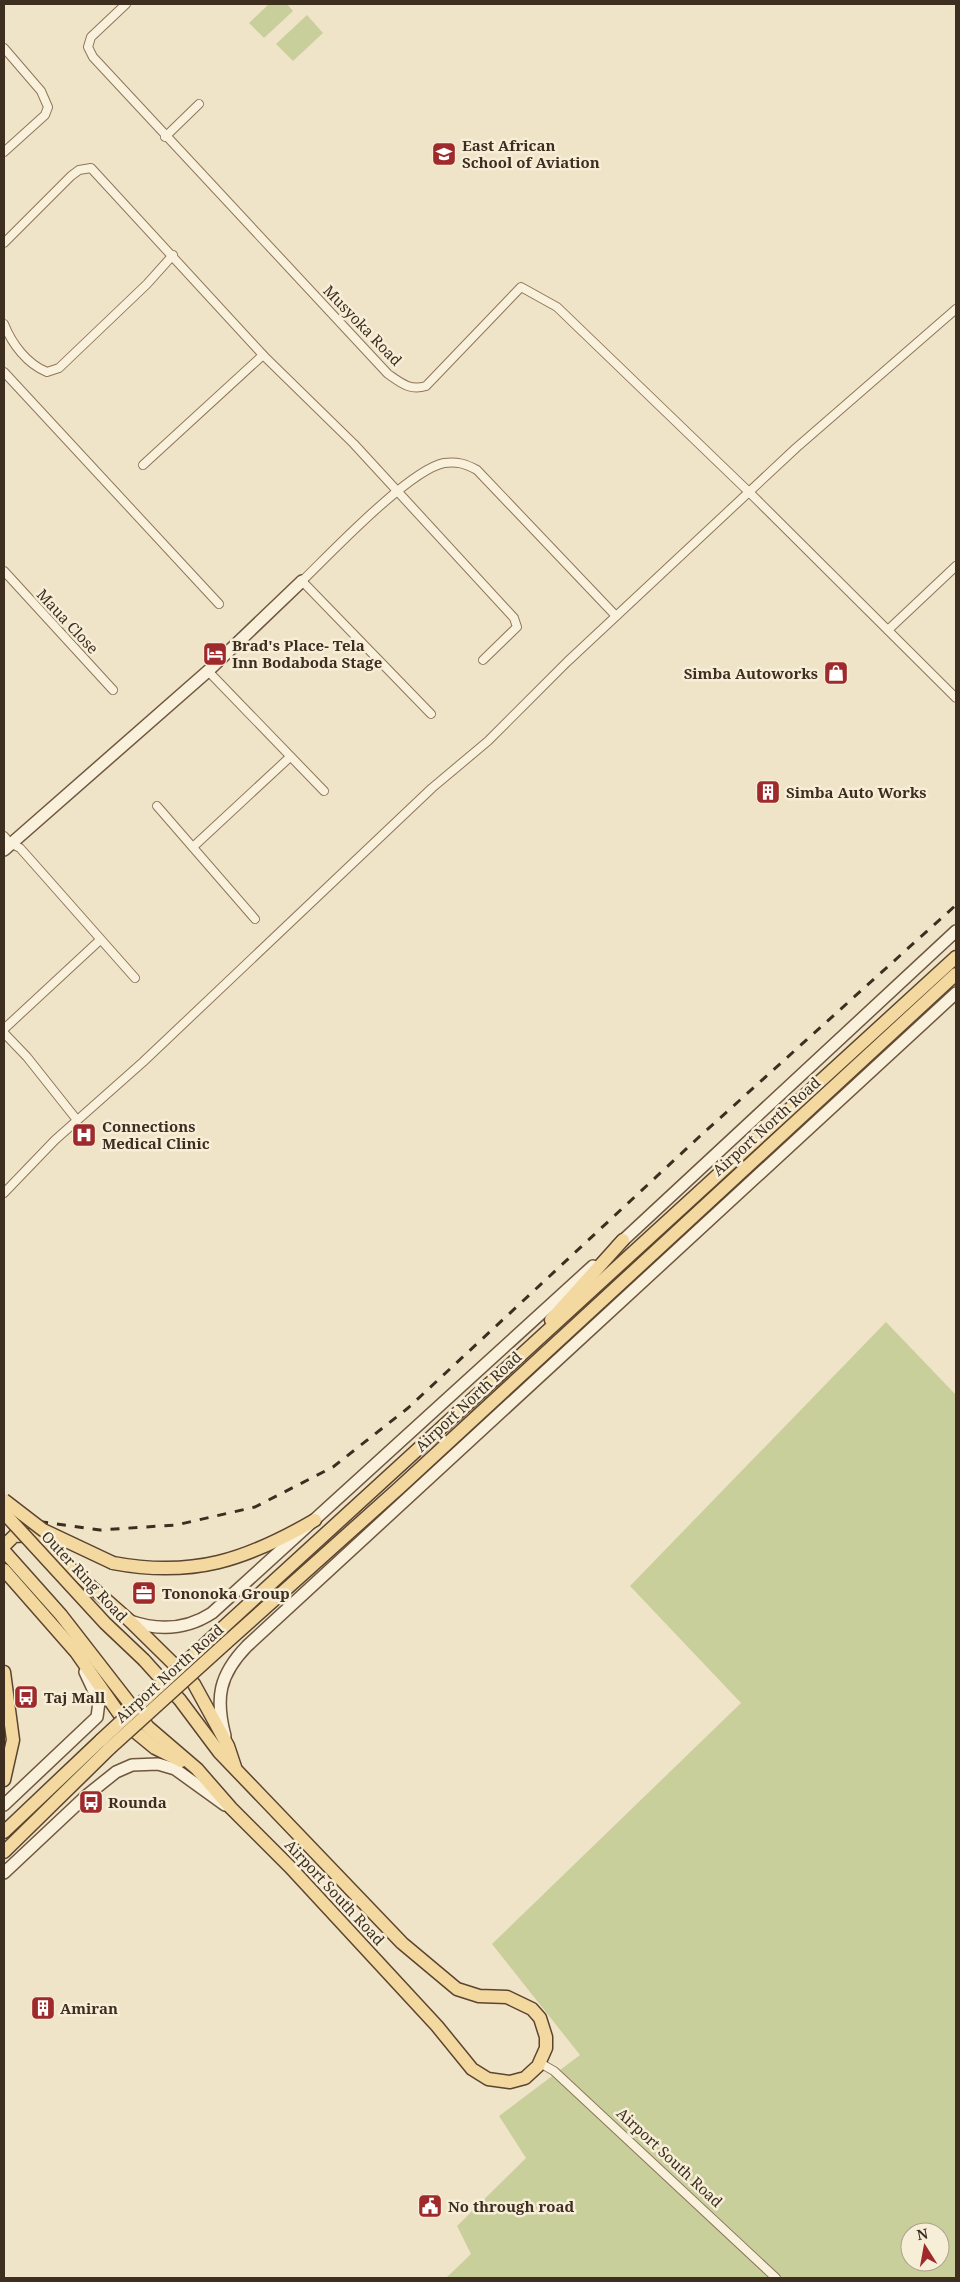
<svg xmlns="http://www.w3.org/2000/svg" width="960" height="2282" font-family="'Noto Serif',serif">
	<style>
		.green { fill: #c9cf9b; fill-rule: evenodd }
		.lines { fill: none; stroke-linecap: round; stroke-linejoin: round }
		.street-casing { stroke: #8d765c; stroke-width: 10 }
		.secondary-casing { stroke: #6f573f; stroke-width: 14 }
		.primary-casing { stroke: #5b4430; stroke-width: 15 }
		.street { stroke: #faf1dc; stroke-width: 8 }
		.secondary { stroke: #faf1dc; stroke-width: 11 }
		.primary { stroke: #f3d9a0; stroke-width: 12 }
		.rail { stroke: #3d2e20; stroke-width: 3; stroke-dasharray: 9 9; stroke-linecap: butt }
		.primary-bridge-casing { stroke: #5b4430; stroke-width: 15; stroke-linecap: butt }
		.primary-bridge { stroke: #f3d9a0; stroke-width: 12 }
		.labels { text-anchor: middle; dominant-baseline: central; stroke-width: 5; stroke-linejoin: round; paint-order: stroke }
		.poi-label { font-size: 15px; font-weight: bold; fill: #3d2e20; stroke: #f7eed8; text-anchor: start }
		.street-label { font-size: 15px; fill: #3d2e20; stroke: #f7eed8 }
	</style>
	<rect width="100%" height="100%" fill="#f0e4c8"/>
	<g class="green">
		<path d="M269,4H287L293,11L264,38L249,23Z"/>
		<path d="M307,15L323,33L293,61L276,44Z"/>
		<path d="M886,1322L956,1395V2278H446L471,2254L457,2226L526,2158L499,2116L580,2055L492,1944L741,1703L630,1586ZM910,2232H940V2262H910Z"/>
	</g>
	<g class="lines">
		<defs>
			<g id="street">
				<path d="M126,4L91,37L88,47L93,57L388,374C401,383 410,391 426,386L521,287L557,307L749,492L956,698"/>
				<path d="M4,48L41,91L48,107L45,115L4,152"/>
				<path d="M165,137L199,104"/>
				<path d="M4,243L71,176L79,170L91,168L263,355L354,444L514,618L517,627L483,660"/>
				<path d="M4,324C12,344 27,364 47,372L59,368L147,284L173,255"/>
				<path d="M4,372L219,604"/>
				<path d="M143,465L263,355"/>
				<path d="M4,571L113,690"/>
				<path d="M888,630L956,566"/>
				<path d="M208,671L324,791"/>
				<path d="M431,714L302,581C331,553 409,470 444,463C457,461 466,464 477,470L616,616"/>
				<path d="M157,806L255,919"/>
				<path d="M4,836L10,843L20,848L36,866L135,978"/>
				<path d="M193,847L290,757"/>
				<path d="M4,1029L100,940"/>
				<path d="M4,1033L27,1057L77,1120"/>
				<path d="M4,1193L55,1140L143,1062L432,788L488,741L567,662L796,448L956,309"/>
				<path d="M540,2063L554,2071L776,2278"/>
			</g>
			<g id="secondary">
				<path d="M4,850L208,671L302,581"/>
				<path d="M617,1246L956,931"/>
				<path d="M130,1621C159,1631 186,1630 212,1613L593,1266"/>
				<path d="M225,1736C215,1698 219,1675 247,1646L956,993"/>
				<path d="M4,1805L97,1717L99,1702L85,1672"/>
				<path d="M4,1873L86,1796L116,1772L132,1765L158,1764L175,1769L225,1805"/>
			</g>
			<g id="primary">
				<path d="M551,1320L623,1240"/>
				<path d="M4,1546L14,1536L33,1535L130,1621L194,1684L228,1746L235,1767"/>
				<path d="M4,1551L61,1615L148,1727L197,1769L231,1808L290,1867L437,2026L472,2069L488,2079L510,2082L525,2078L538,2066L546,2048V2037L540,2018L532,2009L507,1997L479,1996L457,1989L402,1943L219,1752L180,1700L144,1660"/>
				<path d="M113,1563C193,1578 246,1560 315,1520"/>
				<path d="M4,1570L76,1652L127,1725L155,1748L181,1761"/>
				<path d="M217,1633L956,957"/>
				<path d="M226,1643L399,1488L956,974"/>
				<path d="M4,1672L13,1740L4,1780"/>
				<path d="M4,1832L101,1740"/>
				<path d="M4,1852L110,1748"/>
			</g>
		</defs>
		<use href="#street" class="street-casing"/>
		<use href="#secondary" class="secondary-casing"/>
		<use href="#primary" class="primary-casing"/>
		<use href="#street" class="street"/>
		<use href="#secondary" class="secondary"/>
		<use href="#primary" class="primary"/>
		<path class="rail" d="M4,1514L21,1519L100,1530L176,1525L255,1507L333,1467L408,1408L699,1137L956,905"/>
		<defs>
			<g id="primary-bridge">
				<path d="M4,1500L43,1530L113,1563"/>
				<path d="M4,1513L105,1623L144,1660"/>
				<path d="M101,1740L217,1633"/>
				<path d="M110,1748L226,1643"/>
			</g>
		</defs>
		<use href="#primary-bridge" class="primary-bridge-casing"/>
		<use href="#primary-bridge" class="primary-bridge"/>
	</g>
	<defs>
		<symbol id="university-square" viewBox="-11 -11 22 22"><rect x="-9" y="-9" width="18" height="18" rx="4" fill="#9e2a2b" stroke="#f7eed8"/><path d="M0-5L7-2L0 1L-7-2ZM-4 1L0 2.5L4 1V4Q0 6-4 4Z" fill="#fff"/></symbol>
		<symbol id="hotel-square" viewBox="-11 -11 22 22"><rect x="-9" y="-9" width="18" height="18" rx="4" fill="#9e2a2b" stroke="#f7eed8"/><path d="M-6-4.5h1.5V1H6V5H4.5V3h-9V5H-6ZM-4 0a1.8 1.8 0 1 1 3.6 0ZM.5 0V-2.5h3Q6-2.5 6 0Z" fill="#fff"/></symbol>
		<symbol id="shop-square" viewBox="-11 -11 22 22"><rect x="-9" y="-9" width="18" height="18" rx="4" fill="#9e2a2b" stroke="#f7eed8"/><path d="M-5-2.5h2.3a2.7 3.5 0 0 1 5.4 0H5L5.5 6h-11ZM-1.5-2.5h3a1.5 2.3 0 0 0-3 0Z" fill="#fff"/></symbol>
		<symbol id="building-square" viewBox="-11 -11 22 22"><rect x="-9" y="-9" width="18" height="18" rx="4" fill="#9e2a2b" stroke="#f7eed8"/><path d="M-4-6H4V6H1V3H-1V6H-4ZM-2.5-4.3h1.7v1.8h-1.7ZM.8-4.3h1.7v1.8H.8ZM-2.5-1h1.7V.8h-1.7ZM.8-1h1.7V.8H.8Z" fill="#fff"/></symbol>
		<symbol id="hospital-square" viewBox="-11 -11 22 22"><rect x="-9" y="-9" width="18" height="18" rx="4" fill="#9e2a2b" stroke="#f7eed8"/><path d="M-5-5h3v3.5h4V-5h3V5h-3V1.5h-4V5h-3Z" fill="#fff"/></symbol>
		<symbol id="office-square" viewBox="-11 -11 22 22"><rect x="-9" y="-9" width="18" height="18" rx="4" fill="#9e2a2b" stroke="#f7eed8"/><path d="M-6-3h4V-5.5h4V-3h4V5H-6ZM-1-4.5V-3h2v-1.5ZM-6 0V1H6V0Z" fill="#fff"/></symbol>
		<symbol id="bus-square" viewBox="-11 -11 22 22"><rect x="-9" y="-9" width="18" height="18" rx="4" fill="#9e2a2b" stroke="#f7eed8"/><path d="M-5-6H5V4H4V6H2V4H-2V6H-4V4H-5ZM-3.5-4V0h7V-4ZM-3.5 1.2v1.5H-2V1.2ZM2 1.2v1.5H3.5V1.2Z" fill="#fff"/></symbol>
		<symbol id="civic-square" viewBox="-11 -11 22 22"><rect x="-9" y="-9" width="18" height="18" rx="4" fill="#9e2a2b" stroke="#f7eed8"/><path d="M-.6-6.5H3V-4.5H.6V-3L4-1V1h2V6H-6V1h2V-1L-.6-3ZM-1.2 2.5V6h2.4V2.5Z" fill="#fff"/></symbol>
	</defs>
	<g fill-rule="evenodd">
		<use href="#university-square" x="430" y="140" width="28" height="28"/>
		<use href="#hotel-square" x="201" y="640" width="28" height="28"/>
		<use href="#shop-square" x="822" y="659" width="28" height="28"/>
		<use href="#building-square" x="754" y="778" width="28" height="28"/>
		<use href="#hospital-square" x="70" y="1121" width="28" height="28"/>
		<use href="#office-square" x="130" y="1579" width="28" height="28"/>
		<use href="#bus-square" x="12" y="1683" width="28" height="28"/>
		<use href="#bus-square" x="77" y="1788" width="28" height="28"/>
		<use href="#building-square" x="29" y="1994" width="28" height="28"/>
		<use href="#civic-square" x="416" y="2192" width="28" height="28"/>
	</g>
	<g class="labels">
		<g class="poi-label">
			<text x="462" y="145">East African<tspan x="462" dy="17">School of Aviation</tspan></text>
			<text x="232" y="645">Brad's Place- Tela<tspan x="232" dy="17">Inn Bodaboda Stage</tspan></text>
			<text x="818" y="673" text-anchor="end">Simba Autoworks</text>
			<text x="786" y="792">Simba Auto Works</text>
			<text x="102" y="1126">Connections<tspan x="102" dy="17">Medical Clinic</tspan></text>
			<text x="162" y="1593">Tononoka Group</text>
			<text x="44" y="1697">Taj Mall</text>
			<text x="108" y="1802">Rounda</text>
			<text x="60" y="2008">Amiran</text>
			<text x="448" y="2206">No through road</text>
		</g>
		<g class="street-label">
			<text transform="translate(363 325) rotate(46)">Musyoka Road</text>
			<text transform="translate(68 621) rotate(47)">Maua Close</text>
			<text transform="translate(766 1126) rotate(-42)">Airport North Road</text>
			<text transform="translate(468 1401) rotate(-43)">Airport North Road</text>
			<text transform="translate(85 1576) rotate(47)">Outer Ring Road</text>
			<text transform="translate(169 1673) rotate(-42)">Airport North Road</text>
			<text transform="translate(335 1892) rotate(47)">Airport South Road</text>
			<text transform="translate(670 2157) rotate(43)">Airport South Road</text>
		</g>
	</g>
	<rect width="960" height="2282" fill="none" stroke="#3d2e20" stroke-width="10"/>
	<g transform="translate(925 2247) rotate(349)"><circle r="24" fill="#f7eed8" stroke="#ada18e"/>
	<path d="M0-4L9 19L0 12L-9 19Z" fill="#9e2a2b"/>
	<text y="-8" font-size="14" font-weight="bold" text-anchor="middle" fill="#3d2e20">N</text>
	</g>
</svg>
